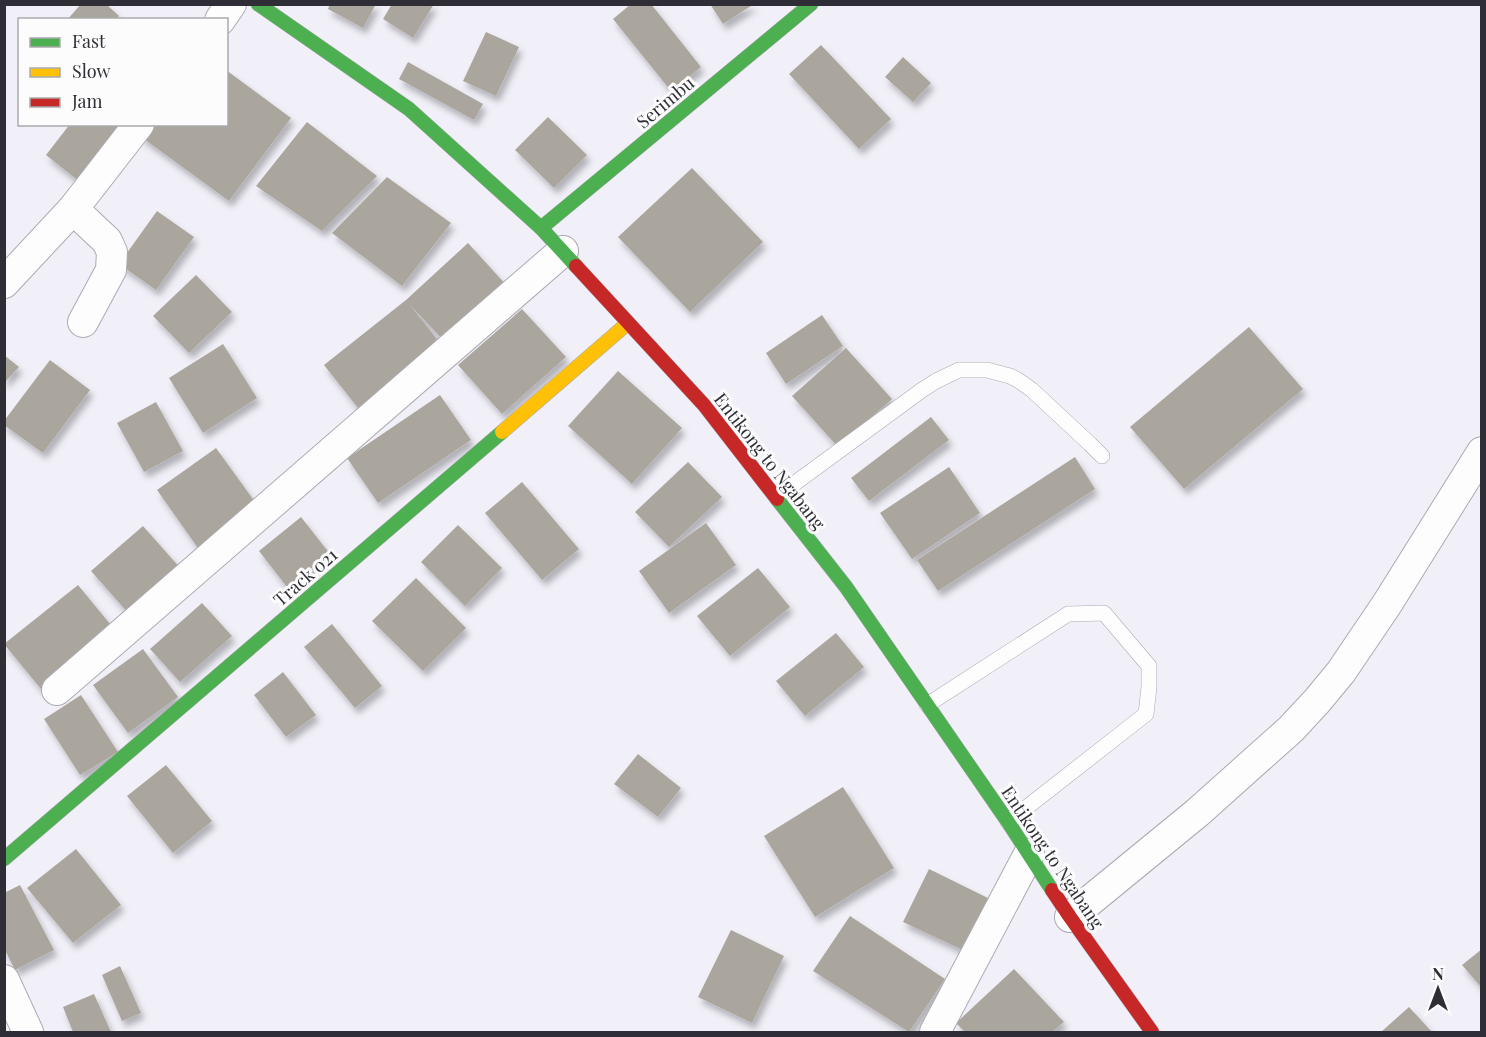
<svg xmlns="http://www.w3.org/2000/svg" width="1486" height="1037" font-family="'Playfair Display',serif">
	<style>
		.building { fill: #aba69d; filter: url(#shadow) }
		.lines { fill: none; stroke-linecap: round; stroke-linejoin: round }
		.lane-casing { stroke: #abaab2; stroke-width: 16 }
		.street-casing { stroke: #abaab2; stroke-width: 32 }
		.fast-casing { stroke: #abaab2; stroke-width: 15 }
		.slow-casing { stroke: #abaab2; stroke-width: 15 }
		.jam-casing { stroke: #abaab2; stroke-width: 15 }
		.lane { stroke: #fdfdfe; stroke-width: 15 }
		.street { stroke: #fdfdfe; stroke-width: 30 }
		.fast { stroke: #4caf50; stroke-width: 14 }
		.slow { stroke: #ffc107; stroke-width: 14 }
		.jam { stroke: #c62828; stroke-width: 14 }
		.labels { text-anchor: middle; dominant-baseline: central; stroke-width: 6; stroke-linejoin: round; paint-order: stroke }
		.street-label { font-size: 18px; fill: #2f2e37; stroke: #fcfcfc }
	</style>
	<defs>
		<filter id="shadow"><feDropShadow dx="3.5" dy="6" stdDeviation="3" flood-color="#0004"/></filter>
	</defs>
	<rect width="100%" height="100%" fill="#f1f0f8"/>
	<g class="building">
		<path d="M81,4H106L119,16L115,20H67Z"/>
		<path d="M330,4H376L363,28L328,9Z"/>
		<path d="M392,4H434L413,38L383,19Z"/>
		<path d="M631,4H651L701,67L671,91L613,19Z"/>
		<path d="M710,4H754L723,24Z"/>
		<path d="M486,32L519,47L496,96L463,81Z"/>
		<path d="M821,45L891,119L859,149L789,74Z"/>
		<path d="M903,57L931,83L913,102L885,77Z"/>
		<path d="M408,62L483,104L474,120L399,79Z"/>
		<path d="M226,70L291,118L229,201L140,136L148,124H226Z"/>
		<path d="M548,117L587,155L554,188L515,150Z"/>
		<path d="M307,122L377,176L322,231L256,186Z"/>
		<path d="M70,124H129L81,183L46,155Z"/>
		<path d="M692,168L763,242L690,312L618,237Z"/>
		<path d="M387,177L451,223L402,286L332,233Z"/>
		<path d="M157,211L194,237L156,290L119,264Z"/>
		<path d="M468,243L508,287L446,343L410,305L444,348L362,413L324,365L406,300Z"/>
		<path d="M196,275L232,312L189,353L153,316Z"/>
		<path d="M522,309L566,357L502,414L458,365Z"/>
		<path d="M822,315L843,346L786,384L766,353Z"/>
		<path d="M1249,327L1303,389L1184,489L1130,427Z"/>
		<path d="M223,344L257,398L203,433L169,378Z"/>
		<path d="M846,348L892,399L838,447L792,396Z"/>
		<path d="M4,355L19,367L4,383Z"/>
		<path d="M50,360L90,390L43,453L4,425V421Z"/>
		<path d="M618,371L682,428L632,484L568,426Z"/>
		<path d="M440,395L471,440L378,503L347,458Z"/>
		<path d="M156,402L183,451L144,472L117,423Z"/>
		<path d="M931,417L949,440L869,501L851,478Z"/>
		<path d="M216,448L258,506L198,548L157,490Z"/>
		<path d="M1075,457L1095,489L938,591L917,560Z"/>
		<path d="M688,462L722,497L669,547L635,512Z"/>
		<path d="M949,467L980,513L912,559L880,513Z"/>
		<path d="M522,482L579,549L542,580L485,513Z"/>
		<path d="M301,517L330,554L287,587L259,551Z"/>
		<path d="M706,523L736,565L669,613L639,571Z"/>
		<path d="M458,525L502,568L465,606L421,562Z"/>
		<path d="M143,526L182,570L130,615L91,571Z"/>
		<path d="M758,568L790,607L730,656L697,616Z"/>
		<path d="M416,578L466,628L423,671L372,621Z"/>
		<path d="M78,585L115,630L41,689L4,644Z"/>
		<path d="M202,603L232,636L180,682L150,649Z"/>
		<path d="M332,624L382,686L355,708L304,647Z"/>
		<path d="M836,633L864,667L805,716L776,681Z"/>
		<path d="M143,649L178,697L128,733L93,685Z"/>
		<path d="M283,672L316,715L286,737L254,695Z"/>
		<path d="M81,695L118,752L80,775L44,719Z"/>
		<path d="M638,754L681,788L658,817L614,784Z"/>
		<path d="M166,765L212,821L173,853L127,796Z"/>
		<path d="M843,787L894,868L815,917L764,836Z"/>
		<path d="M76,849L121,905L73,943L27,888Z"/>
		<path d="M929,869L992,900L967,952L903,922Z"/>
		<path d="M20,885L54,950L15,970L4,948V893Z"/>
		<path d="M850,916L945,979L909,1032L813,971Z"/>
		<path d="M731,930L784,956L752,1023L698,997Z"/>
		<path d="M1482,949V988L1462,965Z"/>
		<path d="M120,966L141,1013L122,1021L102,975Z"/>
		<path d="M1014,969L1064,1022L1052,1032H965L956,1023Z"/>
		<path d="M94,994L111,1032H73L63,1007Z"/>
		<path d="M1409,1007L1432,1032H1381Z"/>
	</g>
	<g class="lines">
		<defs>
			<g id="lane">
				<path d="M776,497L922,390L936,381L959,370H987L1010,376L1018,380L1032,390L1090,444L1102,456"/>
				<path d="M927,705L1068,614L1104,613L1149,666V687L1146,714L1008,822"/>
			</g>
			<g id="street">
				<path d="M220,20L231,4"/>
				<path d="M73,209L107,241L112,252L111,270L83,322"/>
				<path d="M4,283L73,209L139,124"/>
				<path d="M57,690L563,251"/>
				<path d="M1070,917L1197,813L1291,729L1317,701L1341,672L1387,604L1482,452"/>
				<path d="M4,980L28,1032"/>
				<path d="M935,1032L1029,854"/>
			</g>
			<g id="fast">
				<path d="M258,4L409,109L541,228L576,266"/>
				<path d="M541,228L811,4"/>
				<path d="M777,499L846,587L1008,822L1052,890"/>
				<path d="M4,859L502,432"/>
			</g>
			<path id="slow" d="M502,432L628,323"/>
			<g id="jam">
				<path d="M576,266L704,405L777,499"/>
				<path d="M1052,890L1070,917L1152,1032"/>
			</g>
		</defs>
		<use href="#lane" class="lane-casing"/>
		<use href="#street" class="street-casing"/>
		<use href="#fast" class="fast-casing"/>
		<use href="#slow" class="slow-casing"/>
		<use href="#jam" class="jam-casing"/>
		<use href="#lane" class="lane"/>
		<use href="#street" class="street"/>
		<use href="#fast" class="fast"/>
		<use href="#slow" class="slow"/>
		<use href="#jam" class="jam"/>
	</g>
	<g class="labels">
		<g class="street-label">
			<text transform="translate(665 102) rotate(-40)">Serimbu</text>
			<text transform="translate(770 461) rotate(52)">Entikong to Ngabang</text>
			<text transform="translate(305 577) rotate(-41)">Track 021</text>
			<text transform="translate(1053 857) rotate(56)">Entikong to Ngabang</text>
		</g>
	</g>
	<rect width="1486" height="1037" fill="none" stroke="#2f2e37" stroke-width="12"/>
	<rect x="18" y="18" width="210" height="108" fill="#fcfcfc" stroke="#aaaaad" stroke-width="1.5"/>
	<rect x="30" y="38" width="30" height="9" fill="#4caf50" stroke="#aaaaad" stroke-width="1.5"/>
	<text x="72" y="48" font-size="18" fill="#2f2e37">Fast</text>
	<rect x="30" y="68" width="30" height="9" fill="#ffc107" stroke="#aaaaad" stroke-width="1.5"/>
	<text x="72" y="78" font-size="18" fill="#2f2e37">Slow</text>
	<rect x="30" y="98" width="30" height="9" fill="#c62828" stroke="#aaaaad" stroke-width="1.5"/>
	<text x="72" y="108" font-size="18" fill="#2f2e37">Jam</text>
	<g transform="translate(1438 989)" stroke="#fcfcfc" stroke-width="4.5" paint-order="stroke">
	<path d="M0-4.5L10 22L0 15L-10 22Z" fill="#2f2e37"/>
	<text y="-9" font-size="16" font-weight="bold" text-anchor="middle" fill="#2f2e37">N</text>
	</g>
</svg>
